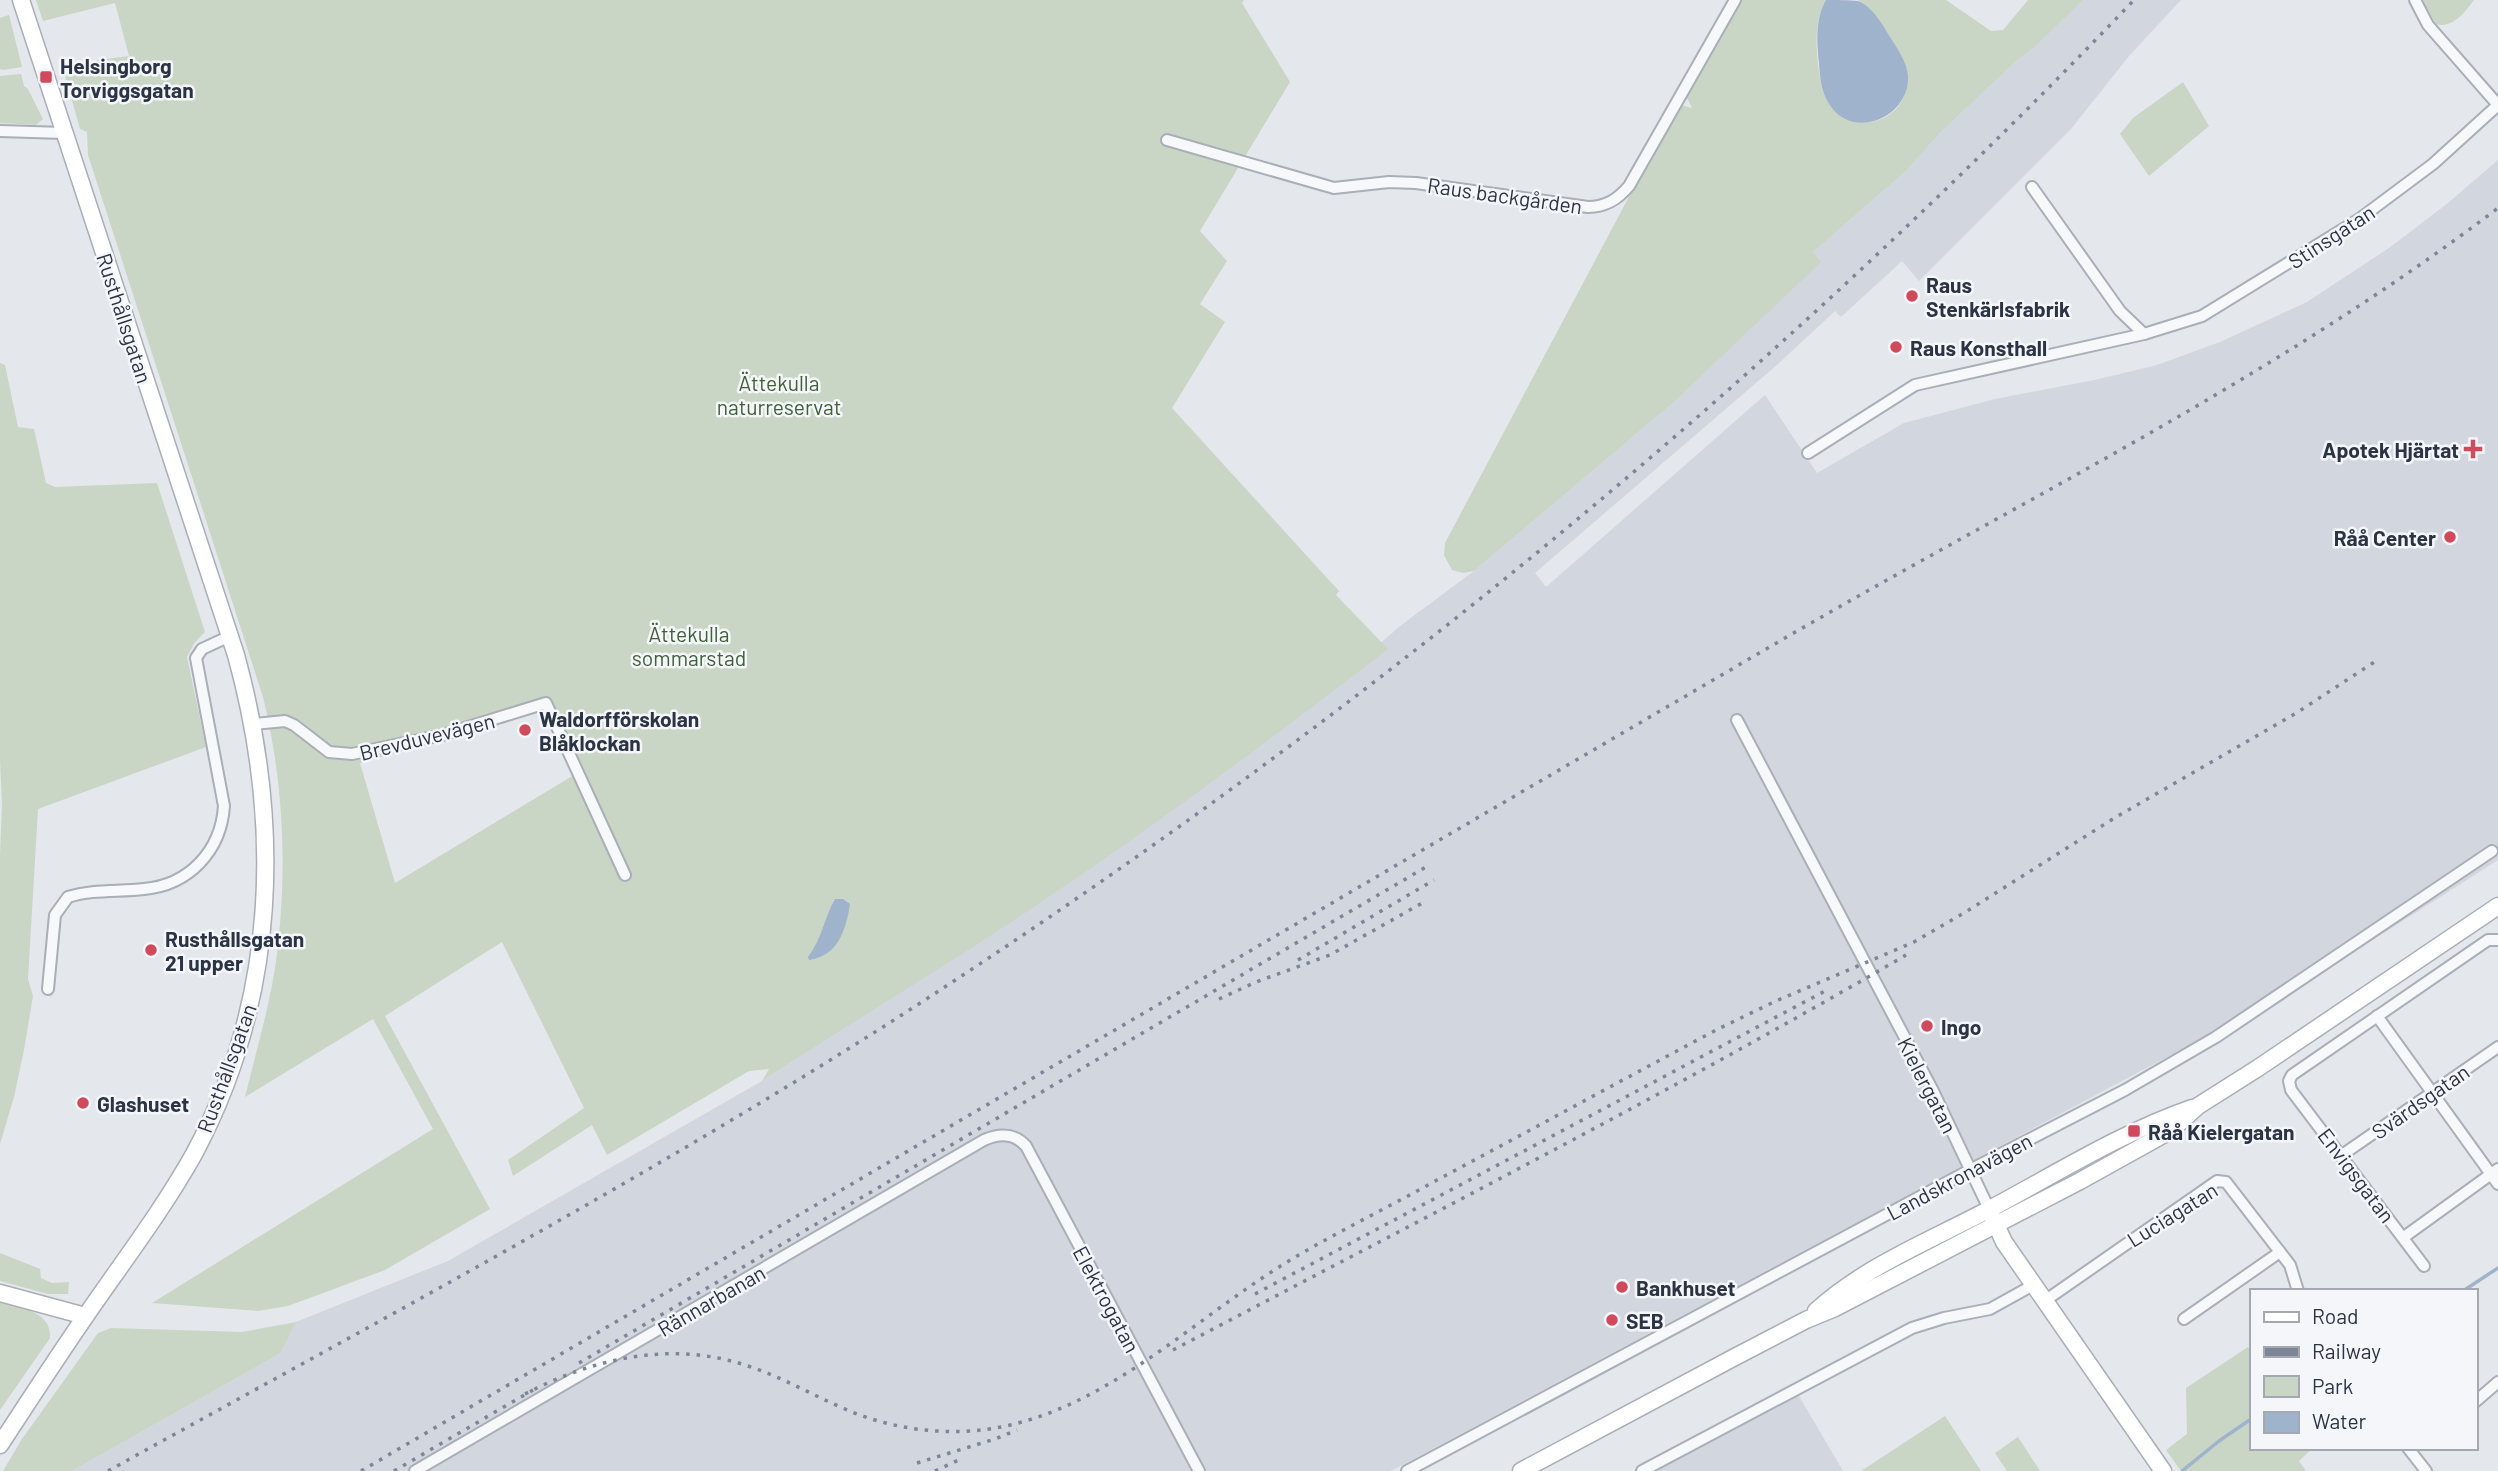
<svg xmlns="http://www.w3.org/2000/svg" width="2498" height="1471" font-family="Barlow,sans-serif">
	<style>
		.built { fill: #d2d6de }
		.green { fill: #c9d6c5; fill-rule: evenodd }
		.water { fill: #9fb4cc }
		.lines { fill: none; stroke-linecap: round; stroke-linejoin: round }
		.stream { stroke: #9fb4cc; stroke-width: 3.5 }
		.street-casing { stroke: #a9aeb7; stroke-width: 14 }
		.secondary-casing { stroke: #a9aeb7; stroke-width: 19 }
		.street { stroke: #f7f8fa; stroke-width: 10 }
		.secondary { stroke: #fff; stroke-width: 16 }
		.rail { stroke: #7d8696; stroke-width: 3.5; stroke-dasharray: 3.5 7; stroke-linecap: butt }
		.poi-dot { fill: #d1495b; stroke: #f4f6f9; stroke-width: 2.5 }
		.labels { text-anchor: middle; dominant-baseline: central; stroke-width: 5; stroke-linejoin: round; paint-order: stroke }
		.poi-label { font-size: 21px; font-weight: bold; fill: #2b3445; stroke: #f4f6f9; text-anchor: start }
		.street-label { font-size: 21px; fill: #2b3445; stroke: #f4f6f9 }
		.park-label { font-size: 21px; fill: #3f6138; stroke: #f4f6f9 }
	</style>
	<rect width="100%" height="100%" fill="#e4e7ec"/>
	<g class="built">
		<path d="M2083,0H2181L2129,56L2071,129L1919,281L1902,261L1841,317L1835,311L1778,364L1535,573L1546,587L1765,395L1817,473L1904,423L1995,399L2099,379L2157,365L2220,342L2307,302L2389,248L2448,203L2498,160V860L2304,984L1391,1471H72L281,1353L296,1322L448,1261L762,1081L1044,895L1345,674L1400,626L1474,571L1674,402L1820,262L1813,252L1906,171L1940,133L2014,63L2037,45Z"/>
		<path d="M1799,1396L1843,1471H1645Z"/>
	</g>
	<g class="green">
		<path d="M36,0H1244L1242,3L1290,82L1200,231L1227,261L1200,304L1225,322L1172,408L1339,591L1336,595L1388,649C1275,736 1162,821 1044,900C951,963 855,1020 762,1081L769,1069L749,1071L607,1155L592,1125L513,1176L508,1160L584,1108L502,942L385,1016L490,1209L385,1270L288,1306L258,1311L152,1303L433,1129L373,1019L245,1097C258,1044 275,988 279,935C287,855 282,775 263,697L88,155L87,132L80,129L62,65L129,56L115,3L43,21ZM544,711L574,775L395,883L360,763Z"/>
		<path d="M1739,0H1826C1811,26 1817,64 1823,92C1846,155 1950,113 1886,33C1877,22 1869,8 1858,0H1946L1991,31L2003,30L2028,0H2083L2037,45L2014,63L1940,133L1906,171L1813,252L1821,262L1674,402L1474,571L1463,573L1452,570L1444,555L1445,543L1675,110L1681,105L1692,108L1684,92Z"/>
		<path d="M2422,0H2474C2465,12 2452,29 2436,24Z"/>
		<path d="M9,15L22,67L3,70L0,69V18Z"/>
		<path d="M21,74L24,86L28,89L43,119L36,125L0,123V76Z"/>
		<path d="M2183,82L2209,126L2149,176L2120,134L2133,118Z"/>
		<path d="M0,363L5,365L18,427L34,429L46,483L55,487L157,483L205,632L195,642L187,657L206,747L38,809L28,979L33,996L24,1050L14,1097L0,1144V855L2,804L0,760Z"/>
		<path d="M0,1253L40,1269L41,1278L52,1283L69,1282L68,1294H48L0,1281Z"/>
		<path d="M0,1302C20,1308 52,1311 50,1338L0,1410Z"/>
		<path d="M296,1322L281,1353L72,1471H3L22,1439L98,1333L111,1328L242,1332Z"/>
		<path d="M2248,1347L2251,1351V1448H2313L2299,1461L2306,1471H2181L2166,1450L2187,1434L2186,1388Z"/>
		<path d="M1945,1416L1981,1471H1861Z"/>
		<path d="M2018,1437L2040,1471H2007L1995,1453Z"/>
	</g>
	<g class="water">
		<path d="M1826,0C1835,0 1850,0 1858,1C1872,6 1883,25 1890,37C1897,48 1907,62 1908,76C1910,117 1853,142 1829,104C1821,92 1820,77 1819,63C1817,42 1815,19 1826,0Z"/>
		<path d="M835,899H843L850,904C846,930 838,956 809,960L808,957C822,939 824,918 835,899Z"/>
	</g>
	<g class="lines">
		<g class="stream">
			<path d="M2463,1291L2498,1268"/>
			<path d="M2182,1471L2219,1441L2251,1419"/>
		</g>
		<defs>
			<g id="street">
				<path d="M2415,0L2428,25L2498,105"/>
				<path d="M0,131L64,133"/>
				<path d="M1167,140L1334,188L1389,182L1416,183L1588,207C1606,207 1618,199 1629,186L1735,0"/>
				<path d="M2032,187L2120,311L2144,334L2202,316L2358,220L2433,164L2498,105"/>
				<path d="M1808,453L1915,385L2144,334"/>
				<path d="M1737,720L1932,1089L1989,1209"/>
				<path d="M253,724L285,721L294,725L329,752L352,754L442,735L546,703L625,875"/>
				<path d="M48,989L55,915L68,897C93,889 119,892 144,889C189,885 221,851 224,806L196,658L202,649L230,636"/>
				<path d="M2377,1016L2498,1184"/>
				<path d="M2342,1155L2498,1047"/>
				<path d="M2404,1237L2498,1169"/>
				<path d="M2424,1266L2291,1090L2289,1081L2292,1075L2488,940H2498"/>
				<path d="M2046,1300L2217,1181L2226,1182L2290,1265L2298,1291"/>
				<path d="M2184,1319L2280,1252"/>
				<path d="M2475,1402L2498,1382"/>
				<path d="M2408,1448L2426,1471"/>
				<path d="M415,1471L984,1140C1000,1133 1014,1133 1026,1146L1199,1471"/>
				<path d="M1407,1471L1970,1170L2125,1090L2216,1037L2492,851"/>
				<path d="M1642,1471L1912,1328L1944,1318L1990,1309L2035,1284"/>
			</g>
			<g id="secondary">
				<path d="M1993,1218L2004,1242L2163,1471"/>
				<path d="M0,1293L85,1316"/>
				<path d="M1816,1311C1864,1267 1929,1241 1986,1211C2054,1175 2120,1133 2192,1108"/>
				<path d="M0,1445C28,1402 56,1359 85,1317C122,1263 162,1211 194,1154C278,997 282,823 236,655L21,0"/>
				<path d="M1521,1471L1733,1358L1806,1320L1835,1308L2080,1181L2170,1131L2198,1106L2258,1068L2498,906"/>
			</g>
		</defs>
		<use href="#street" class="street-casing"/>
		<use href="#secondary" class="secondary-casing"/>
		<use href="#street" class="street"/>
		<use href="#secondary" class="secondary"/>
		<g class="rail">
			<path d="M1298,960L1434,880"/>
			<path d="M1219,999L1256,982L1330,955L1424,902"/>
			<path d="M1255,1294L1827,990"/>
			<path d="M1173,1350C1418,1221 1666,1095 1906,955"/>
			<path d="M579,1363L1426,867"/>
			<path d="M525,1394C594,1358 672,1340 748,1366C782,1377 812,1395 845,1409C893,1430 949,1437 1001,1427C1112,1405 1197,1316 1292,1259C1339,1231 1389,1207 1437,1180C1531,1130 1624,1079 1718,1029L1776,1001L1914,942L1964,913L2116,817L2298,712L2379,659"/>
			<path d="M917,1463L995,1439L1017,1430"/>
			<path d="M108,1471C373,1324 642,1181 897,1018C1348,728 1764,387 2134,0"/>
			<path d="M361,1471C828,1198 1294,925 1761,652C2008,507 2269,382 2498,208"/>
			<path d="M394,1471L533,1390"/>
			<path d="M935,1471L963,1458"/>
		</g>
	</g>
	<g class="poi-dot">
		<rect x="39" y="70" width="14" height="14" rx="3.5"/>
		<circle cx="1912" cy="296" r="7"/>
		<circle cx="1896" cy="347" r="7"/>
		<path d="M2469.5 438.5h7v7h7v7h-7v7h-7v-7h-7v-7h7z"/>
		<circle cx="2450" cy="537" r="7"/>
		<circle cx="525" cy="730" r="7"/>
		<circle cx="151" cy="950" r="7"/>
		<circle cx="1927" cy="1026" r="7"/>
		<circle cx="83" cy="1103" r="7"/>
		<rect x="2127" y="1124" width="14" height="14" rx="3.5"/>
		<circle cx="1622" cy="1287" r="7"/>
		<circle cx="1612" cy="1320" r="7"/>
	</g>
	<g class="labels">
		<g class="poi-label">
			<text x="60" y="65">Helsingborg<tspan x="60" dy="24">Torviggsgatan</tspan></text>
			<text x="1926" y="284">Raus<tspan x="1926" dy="24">Stenkärlsfabrik</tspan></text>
			<text x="1910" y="347">Raus Konsthall</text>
			<text x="2459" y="449" text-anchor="end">Apotek Hjärtat</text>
			<text x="2436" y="537" text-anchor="end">Råå Center</text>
			<text x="539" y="718">Waldorfförskolan<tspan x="539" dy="24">Blåklockan</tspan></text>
			<text x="165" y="938">Rusthållsgatan<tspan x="165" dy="24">21 upper</tspan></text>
			<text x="1941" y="1026">Ingo</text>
			<text x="97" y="1103">Glashuset</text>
			<text x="2148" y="1131">Råå Kielergatan</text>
			<text x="1636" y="1287">Bankhuset</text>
			<text x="1626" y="1320">SEB</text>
		</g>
		<g class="street-label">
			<text transform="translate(1505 195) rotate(8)">Raus backgården</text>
			<text transform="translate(2331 236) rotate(-33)">Stinsgatan</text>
			<text transform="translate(125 318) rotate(72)">Rusthållsgatan</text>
			<text transform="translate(427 736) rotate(-14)">Brevduvevägen</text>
			<text transform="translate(226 1068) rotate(-70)">Rusthållsgatan</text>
			<text transform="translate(1928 1085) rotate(63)">Kielergatan</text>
			<text transform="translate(2420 1101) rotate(-35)">Svärdsgatan</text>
			<text transform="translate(2357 1175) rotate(53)">Envigsgatan</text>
			<text transform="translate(1959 1176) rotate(-28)">Landskronavägen</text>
			<text transform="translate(2172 1214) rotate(-32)">Luciagatan</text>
			<text transform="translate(1107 1299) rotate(62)">Elektrogatan</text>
			<text transform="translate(711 1300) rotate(-30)">Rännarbanan</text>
		</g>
		<g class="park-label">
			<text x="779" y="382">Ättekulla<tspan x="779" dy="24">naturreservat</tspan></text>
			<text x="689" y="633">Ättekulla<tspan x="689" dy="24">sommarstad</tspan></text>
		</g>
	</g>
	<rect x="2250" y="1289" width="228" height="161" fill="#f4f6f9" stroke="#a4a8b1" stroke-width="2"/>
	<rect x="2264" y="1312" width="35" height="10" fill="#ffffff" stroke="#a4a8b1" stroke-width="2"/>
	<text x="2312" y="1324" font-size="21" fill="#2b3445">Road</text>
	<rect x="2264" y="1347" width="35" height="10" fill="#7d8696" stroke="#a4a8b1" stroke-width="2"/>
	<text x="2312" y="1359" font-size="21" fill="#2b3445">Railway</text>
	<rect x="2264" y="1376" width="35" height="21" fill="#c9d6c5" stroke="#a4a8b1" stroke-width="2"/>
	<text x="2312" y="1394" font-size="21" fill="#2b3445">Park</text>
	<rect x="2264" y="1412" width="35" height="21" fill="#9fb4cc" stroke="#a4a8b1" stroke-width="2"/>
	<text x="2312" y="1429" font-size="21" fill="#2b3445">Water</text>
</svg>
